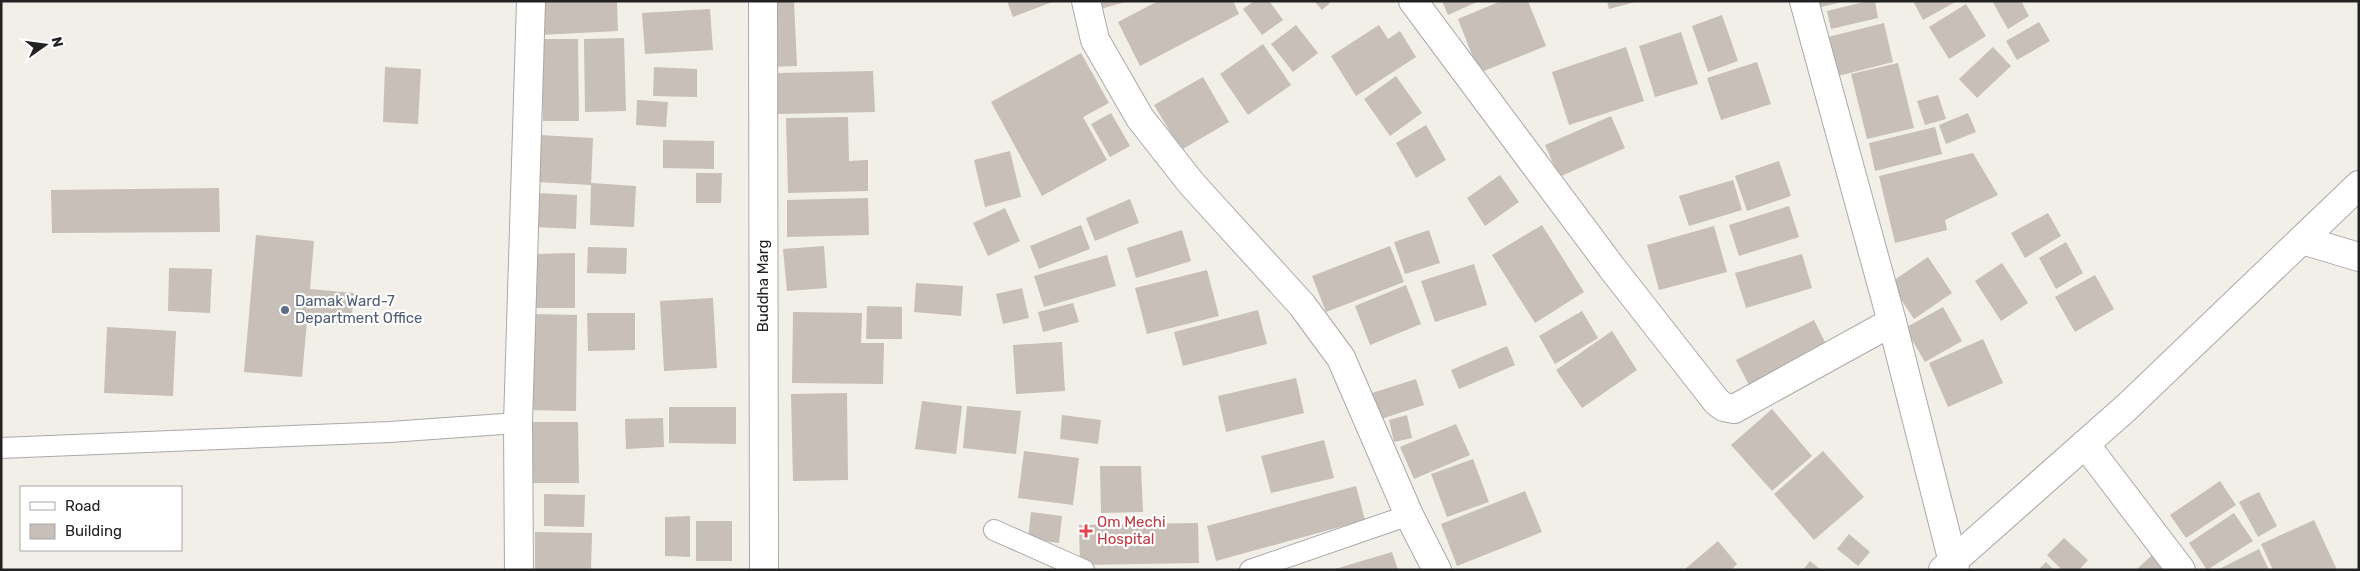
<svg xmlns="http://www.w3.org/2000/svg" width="2360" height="571" font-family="Rubik,sans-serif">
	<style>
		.building { fill: #c7bfb8 }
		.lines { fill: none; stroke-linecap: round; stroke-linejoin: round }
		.service-casing { stroke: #a9a9a9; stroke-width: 22 }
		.minor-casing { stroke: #a9a9a9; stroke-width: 30 }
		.service { stroke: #fff; stroke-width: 20 }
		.minor { stroke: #fff; stroke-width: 28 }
		.service-dot { fill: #5c6f8a; stroke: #fff; stroke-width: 2 }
		.health-dot { fill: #e0444e; stroke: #fff; stroke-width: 2 }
		.labels { text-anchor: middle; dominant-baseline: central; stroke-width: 4.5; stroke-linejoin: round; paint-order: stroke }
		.street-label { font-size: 15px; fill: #222; stroke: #fff }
		.service-label { font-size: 15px; fill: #4e5e75; stroke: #fff; text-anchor: start }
		.health-label { font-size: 15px; fill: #be3a42; stroke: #fff; text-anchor: start }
	</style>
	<rect width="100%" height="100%" fill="#f2efe9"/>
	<g class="building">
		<path d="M538,1H617L618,31L540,35Z"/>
		<path d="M766,1H794L797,66L768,67Z"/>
		<path d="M1007,1H1055L1013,17Z"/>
		<path d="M1095,1H1125V2L1097,10Z"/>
		<path d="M1158,1H1233L1239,14L1140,66L1118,22Z"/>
		<path d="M1254,1H1269L1283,20L1262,35L1243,9Z"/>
		<path d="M1314,1H1332L1322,10Z"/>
		<path d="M1442,1H1479L1448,15Z"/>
		<path d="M1501,1H1528L1546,46L1479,73L1458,19Z"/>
		<path d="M1607,1H1635V2L1609,9Z"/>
		<path d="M1816,1H1841V2L1817,8Z"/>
		<path d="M1868,1H1875L1878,18L1831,29L1827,11Z"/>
		<path d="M1913,1H1957L1923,20Z"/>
		<path d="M1992,1H2021L2029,16L2008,29Z"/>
		<path d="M1966,4L1986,36L1949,59L1929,27Z"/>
		<path d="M710,9L713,50L645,54L642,13Z"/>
		<path d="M1722,15L1738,61L1708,72L1692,26Z"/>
		<path d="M2039,22L2050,41L2017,60L2006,41Z"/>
		<path d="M1884,23L1893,62L1834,77L1824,38Z"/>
		<path d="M1296,25L1318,53L1293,72L1271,44Z"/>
		<path d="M1379,25L1388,39L1400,31L1416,57L1356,96L1331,56Z"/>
		<path d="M1681,32L1698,84L1655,97L1639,46Z"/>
		<path d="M624,38L626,111L585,112L584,39Z"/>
		<path d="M542,39H578L579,121H543Z"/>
		<path d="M1263,44L1291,85L1248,115L1220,74Z"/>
		<path d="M1626,47L1644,101L1569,125L1552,72Z"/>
		<path d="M1993,47L2011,66L1977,98L1959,79Z"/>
		<path d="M1081,53L1109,103L1083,117L1107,160L1042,196L991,102Z"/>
		<path d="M1757,62L1771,104L1721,120L1707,78Z"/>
		<path d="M1898,63L1914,128L1867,139L1851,74Z"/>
		<path d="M385,67L421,69L418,124L383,122Z"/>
		<path d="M654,67L697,69V97L653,96Z"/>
		<path d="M873,71L875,112L778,114L777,73Z"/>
		<path d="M1396,76L1422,113L1390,136L1364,99Z"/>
		<path d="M1203,77L1229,122L1181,150L1154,105Z"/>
		<path d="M1938,95L1946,119L1925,125L1917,101Z"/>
		<path d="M637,100L668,102L666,127L636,125Z"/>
		<path d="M1111,113L1130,146L1110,157L1091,124Z"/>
		<path d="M1968,113L1976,132L1946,144L1939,125Z"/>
		<path d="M1611,116L1625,148L1559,177L1545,145Z"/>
		<path d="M848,117L849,161L868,160V191L788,193L786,118Z"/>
		<path d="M1426,125L1446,160L1416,178L1396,143Z"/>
		<path d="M1935,127L1942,154L1875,171L1869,143Z"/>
		<path d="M539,135L593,138L591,185L537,182Z"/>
		<path d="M663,140L714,141V169L663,168Z"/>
		<path d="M1010,151L1021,197L985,207L974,160Z"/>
		<path d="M1973,153L1998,195L1945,220L1947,230L1895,243L1879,176Z"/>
		<path d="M1779,161L1791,196L1747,211L1735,176Z"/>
		<path d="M696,173H722L721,203H696Z"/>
		<path d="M1500,175L1519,202L1485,226L1467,198Z"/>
		<path d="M1733,180L1742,210L1689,226L1679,196Z"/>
		<path d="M591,183L636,186L634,227L590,225Z"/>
		<path d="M219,188L220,232L52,233L51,190Z"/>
		<path d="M537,193L577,195L576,229L536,227Z"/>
		<path d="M868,198L869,235L787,237V200Z"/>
		<path d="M1130,199L1139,223L1095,241L1086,218Z"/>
		<path d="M1789,206L1799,237L1739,256L1729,225Z"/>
		<path d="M1005,208L1020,241L988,256L973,223Z"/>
		<path d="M2048,213L2061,236L2025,258L2011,233Z"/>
		<path d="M1081,225L1090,249L1039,269L1030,246Z"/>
		<path d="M1542,225L1584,292L1535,323L1492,255Z"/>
		<path d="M1714,226L1727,272L1659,290L1647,245Z"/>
		<path d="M1182,230L1191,261L1136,278L1127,248Z"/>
		<path d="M1429,230L1440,263L1405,274L1394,242Z"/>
		<path d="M256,235L314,241L310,289L354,293L351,325L307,321L302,377L244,372Z"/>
		<path d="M2066,242L2083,273L2056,289L2039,258Z"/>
		<path d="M824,246L827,288L787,291L783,249Z"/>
		<path d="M1390,246L1404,282L1326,312L1312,276Z"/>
		<path d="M588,247L627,248L626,274L587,273Z"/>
		<path d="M575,253V308H532V254Z"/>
		<path d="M1802,254L1812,288L1746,308L1735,273Z"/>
		<path d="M1107,255L1116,286L1044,307L1034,276Z"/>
		<path d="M1928,257L1952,293L1914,319L1890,283Z"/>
		<path d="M2002,263L2028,303L2001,321L1975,281Z"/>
		<path d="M1474,264L1487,305L1435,322L1421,281Z"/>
		<path d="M169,268L212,269L210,313L168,311Z"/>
		<path d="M1207,270L1219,316L1147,334L1135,288Z"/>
		<path d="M2095,275L2114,309L2075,332L2055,297Z"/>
		<path d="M916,283L963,286L961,316L914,312Z"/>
		<path d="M1406,285L1421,324L1370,345L1355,306Z"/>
		<path d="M1022,288L1029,318L1003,324L996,294Z"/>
		<path d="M713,298L717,368L664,371L660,301Z"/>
		<path d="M1073,303L1079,322L1043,332L1038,312Z"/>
		<path d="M867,306L902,307V339H866Z"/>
		<path d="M1943,307L1962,341L1925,362L1905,328Z"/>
		<path d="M1258,310L1267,344L1183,366L1174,332Z"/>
		<path d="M1582,311L1598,338L1555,364L1539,336Z"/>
		<path d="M793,312L862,313L861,343H884L883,384L792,383Z"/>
		<path d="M587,313H635V350L588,351Z"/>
		<path d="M529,314L577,315L576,411L528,410Z"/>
		<path d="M1814,320L1828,348L1750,387L1736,360Z"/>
		<path d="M107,327L176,331L173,396L104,393Z"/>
		<path d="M1612,331L1637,370L1582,408L1556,370Z"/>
		<path d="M1983,339L2003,383L1948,407L1929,363Z"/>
		<path d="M1062,342L1065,391L1016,394L1013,345Z"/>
		<path d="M1507,346L1515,365L1459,389L1451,370Z"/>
		<path d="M1296,378L1304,413L1226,432L1218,396Z"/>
		<path d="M1416,379L1424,405L1378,420L1369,394Z"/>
		<path d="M847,393L848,480L793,481L791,394Z"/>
		<path d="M922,401L962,406L956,454L915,449Z"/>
		<path d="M967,406L1021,411L1016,454L963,448Z"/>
		<path d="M669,407H736V444L669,443Z"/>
		<path d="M1772,409L1812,456L1772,491L1731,445Z"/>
		<path d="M1062,415L1101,420L1098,444L1060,439Z"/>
		<path d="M1407,415L1412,438L1394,442L1389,420Z"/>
		<path d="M663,418L664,447L626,449L625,419Z"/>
		<path d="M529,422H578L579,483H529Z"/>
		<path d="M1456,424L1470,455L1414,479L1400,447Z"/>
		<path d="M1324,440L1334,478L1271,493L1261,456Z"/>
		<path d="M1024,451L1079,458L1073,505L1018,498Z"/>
		<path d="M1823,451L1864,497L1814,540L1774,494Z"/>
		<path d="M1473,459L1489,502L1447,517L1431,474Z"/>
		<path d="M1100,466H1141L1143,512L1101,513Z"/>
		<path d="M2220,481L2236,505L2186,538L2170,515Z"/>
		<path d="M1356,486L1365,520L1216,561L1207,526Z"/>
		<path d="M1525,491L1542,532L1457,566L1441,524Z"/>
		<path d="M2259,492L2277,526L2258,537L2239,502Z"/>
		<path d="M544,494L585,495L584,527L544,526Z"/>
		<path d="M1031,512L1062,516L1059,543L1028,539Z"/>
		<path d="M2234,513L2253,541L2207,570L2189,543Z"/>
		<path d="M690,516V557L665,556V517Z"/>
		<path d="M2314,520L2337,570H2273L2261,544Z"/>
		<rect x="696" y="521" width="36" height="40"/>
		<path d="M1198,523L1199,563L1080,565L1079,525Z"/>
		<path d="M535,532L592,533L591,570H535Z"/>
		<path d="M1849,534L1870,552L1858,566L1837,549Z"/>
		<path d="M2064,538L2088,560L2079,570H2062L2047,555Z"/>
		<path d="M1718,541L1737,564L1731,570H1684Z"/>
		<path d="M2259,549L2269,570H2217Z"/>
		<path d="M1392,552L1398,570H1335V569Z"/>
		<path d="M2152,555L2166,570H2136Z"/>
		<path d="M1810,561L1821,570H1803Z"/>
		<path d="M2046,562L2054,570H2038Z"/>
	</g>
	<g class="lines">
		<defs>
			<g id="service">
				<path d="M1,448L390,432L518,423"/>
				<path d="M994,530L1084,570"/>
				<path d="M1250,570L1409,515"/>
			</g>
			<g id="minor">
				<path d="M763,1L764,570"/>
				<path d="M1086,1L1095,40L1140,118L1191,183L1302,305L1341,358L1409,515L1437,570"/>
				<path d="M1413,1L1612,268L1717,402L1724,407L1734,409L1892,322"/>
				<path d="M1804,1L1892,322L1955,570"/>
				<path d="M2302,240L2359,257"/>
				<path d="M2085,444L2181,570"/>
				<path d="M519,570L518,423L531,1"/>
				<path d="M1943,570L2127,407L2359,185"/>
			</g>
		</defs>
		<use href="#service" class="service-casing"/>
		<use href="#minor" class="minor-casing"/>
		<use href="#service" class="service"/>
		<use href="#minor" class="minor"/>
	</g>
	<circle class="service-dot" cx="285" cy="310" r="5"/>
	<path class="health-dot" d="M1083.5 523.5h5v5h5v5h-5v5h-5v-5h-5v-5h5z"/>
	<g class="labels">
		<g class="street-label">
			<text transform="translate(763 286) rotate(-90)">Buddha Marg</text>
		</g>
		<g class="service-label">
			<text x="295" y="301">Damak Ward-7<tspan x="295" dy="17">Department Office</tspan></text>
		</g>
		<g class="health-label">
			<text x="1097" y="522">Om Mechi<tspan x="1097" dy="17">Hospital</tspan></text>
		</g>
	</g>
	<rect width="2360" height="571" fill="none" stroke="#222222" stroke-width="5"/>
	<rect x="20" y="486" width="162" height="65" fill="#ffffff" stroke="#a7a7a7"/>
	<rect x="30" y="502" width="25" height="8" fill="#ffffff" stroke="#a7a7a7"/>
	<text x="65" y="511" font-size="15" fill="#222222">Road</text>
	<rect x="30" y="524" width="25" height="15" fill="#c7bfb8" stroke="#a7a7a7"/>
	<text x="65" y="536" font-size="15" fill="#222222">Building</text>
	<g transform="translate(45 45) rotate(76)" stroke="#ffffff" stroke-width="4" paint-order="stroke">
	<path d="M0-4L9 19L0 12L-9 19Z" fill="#222222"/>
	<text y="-8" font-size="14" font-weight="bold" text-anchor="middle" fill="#222222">N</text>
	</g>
</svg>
